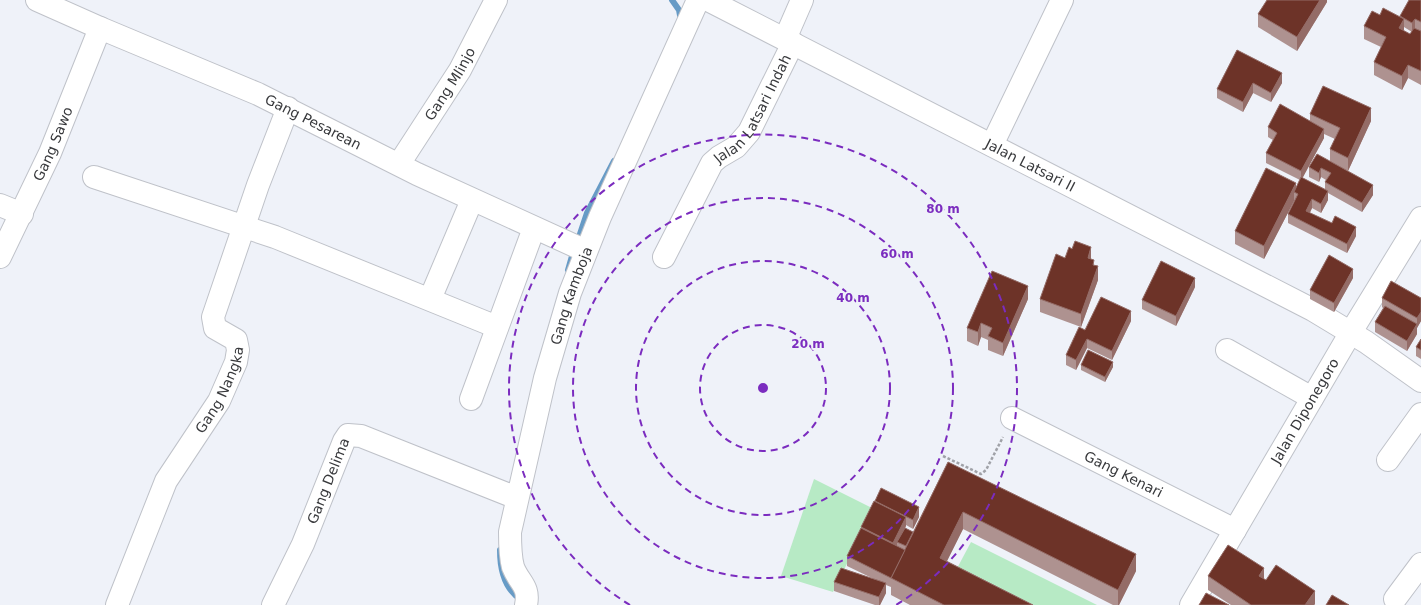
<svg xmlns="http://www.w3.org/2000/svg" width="1421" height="605" font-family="'DejaVu Sans',sans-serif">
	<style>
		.green { fill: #b7eac5 }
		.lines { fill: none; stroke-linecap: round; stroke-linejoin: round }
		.stream { stroke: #679bc6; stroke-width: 6 }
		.minor-casing { stroke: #bfc2c9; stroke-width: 24 }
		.major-casing { stroke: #bfc2c9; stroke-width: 24 }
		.path { stroke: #a0a2a8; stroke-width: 2.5; stroke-dasharray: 3 2; stroke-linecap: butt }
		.minor { stroke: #fff; stroke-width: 22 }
		.major { stroke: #fff; stroke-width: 22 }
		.wall { fill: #ae9290; fill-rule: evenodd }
		.shaded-wall { fill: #946c67 }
		.building { fill: #6d3328; stroke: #946c67 }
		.ring { fill: none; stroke: #7b2cbf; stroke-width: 2; stroke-dasharray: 7 5 }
		.labels { text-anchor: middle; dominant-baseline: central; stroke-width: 4; stroke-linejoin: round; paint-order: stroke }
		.street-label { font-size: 14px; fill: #38393c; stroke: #eff2f9 }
		.centre { fill: #7b2cbf; stroke: #eff2f9; stroke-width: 2 }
		.ring-label { font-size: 12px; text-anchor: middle; font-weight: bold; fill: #7b2cbf; stroke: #eff2f9; stroke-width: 4; stroke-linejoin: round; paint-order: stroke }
	</style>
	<rect width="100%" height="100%" fill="#eff2f9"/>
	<g class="green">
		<path d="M814,479L874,509L833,592L781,576Z"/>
		<path d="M971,542L1097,605H1016L954,574Z"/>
	</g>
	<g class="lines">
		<g class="stream">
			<path d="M672,0L679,10L681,21"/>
			<path d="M580,234L587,213L614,161"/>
			<path d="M568,270L572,256"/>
			<path d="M500,550C500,569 505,590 522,600"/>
		</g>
		<defs>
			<g id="minor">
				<path id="s1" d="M37,0L100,28L258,94L417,174L586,251"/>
				<path id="s2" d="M708,0L1313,310L1366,342L1421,381"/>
				<path d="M785,39L802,0"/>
				<path d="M992,145L1062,0"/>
				<path id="s3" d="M399,164L460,70L496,0"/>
				<path d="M94,177L275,237L497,327"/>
				<path d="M0,205L22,214"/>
				<path id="s4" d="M0,257L50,153L100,28"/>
				<path id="s5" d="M664,257L712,163L719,157L736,147L749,132L793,43"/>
				<path d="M430,299L472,200"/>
				<path d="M1227,350L1312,398"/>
				<path d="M471,399L534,228"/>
				<path id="s6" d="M1012,418L1235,530"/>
				<path d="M1388,460L1421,414"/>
				<path d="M1395,599L1421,564"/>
				<path id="s7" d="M117,605L166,481L219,401L236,362L238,350L236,340L215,328L213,317L258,185L288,108"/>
				<path id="s8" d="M273,605L303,544L344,441L348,435L361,436L517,498"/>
				<path id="s9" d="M526,605C530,586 519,583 513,567C510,556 510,544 510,532L545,378L570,293L600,217L698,0"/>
			</g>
			<g id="major">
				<path id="s10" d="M1191,605L1351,332L1421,218"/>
			</g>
		</defs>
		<use href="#minor" class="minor-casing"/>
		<use href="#major" class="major-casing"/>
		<path class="path" d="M943,456L981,474L986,470L1003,437"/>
		<use href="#minor" class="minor"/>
		<use href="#major" class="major"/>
	</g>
	<g class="wall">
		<path d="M1327,0V2L1297,51L1258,27V14Z"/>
		<path d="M1421,0V85L1408,78L1402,90L1374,75V62L1381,47L1364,39V26L1380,15L1400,17V16ZM1404,27L1412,32L1410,34L1404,31Z"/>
		<path d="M1237,50L1282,83L1271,102L1253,93L1243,112L1217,98V89Z"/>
		<path d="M1310,114L1371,121L1348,171L1341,168L1373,195L1362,212L1328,193V200L1321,213L1312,208L1310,213L1356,236L1347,253L1288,223V214L1294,202V201L1264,259L1235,244V231L1296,188L1300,180L1266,163V153L1273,140L1268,137V127L1310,121ZM1324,134L1335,139L1330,149V162L1309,167V177L1319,182L1321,177L1326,180L1325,182V189L1302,178L1324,138Z"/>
		<path d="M1065,258L1091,259L1094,265L1098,280L1081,327L1040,312V299Z"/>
		<path d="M1353,278L1334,312L1310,299V290Z"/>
		<path d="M1195,287L1176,326L1142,309V300Z"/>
		<path d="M1382,298H1421V321L1417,328V334L1407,351L1375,332V322L1383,308L1382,307Z"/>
		<path d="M1028,299L1003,356L988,350V340L981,337L978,346L967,341V328Z"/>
		<path d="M1131,321L1112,360L1087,348L1076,370L1066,365V355L1085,330Z"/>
		<path d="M1421,339V359L1416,356V347Z"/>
		<path d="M1081,365L1113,367L1105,382L1081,370Z"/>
		<path d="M948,462L1136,571L1119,605H1113L963,529L947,561L1033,605H910L891,595V587L886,585V593L880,605H875L834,591V582L876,580L847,566V556L875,501L919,517L913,529L906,525L905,528L913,532Z"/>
		<path d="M1208,576L1264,579L1315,604L1314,605H1231L1208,590Z"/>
	</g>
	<g class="shaded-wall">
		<path d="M1320,0H1327V2L1297,51V37Z"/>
		<path d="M1404,19V32L1399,28Z"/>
		<path d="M1415,19V28L1412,32V23Z"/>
		<path d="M1408,65V78L1402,90V76Z"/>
		<path d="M1282,73V83L1271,102V93Z"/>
		<path d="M1253,83V93L1243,112V102Z"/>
		<path d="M1371,108V121L1348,171V158Z"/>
		<path d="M1324,129V138L1301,181V171Z"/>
		<path d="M1321,168V177L1319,182V173Z"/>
		<path d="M1296,183V193L1294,192V201L1264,259V246Z"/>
		<path d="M1373,185V195L1362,212V203Z"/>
		<path d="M1328,191V200L1321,213V204Z"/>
		<path d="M1312,199V208L1306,220V211Z"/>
		<path d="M1356,227V236L1347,253V244Z"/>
		<path d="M1091,247V261L1088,258Z"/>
		<path d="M1098,266V280L1081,327V314Z"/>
		<path d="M1353,269V278L1334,312V303Z"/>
		<path d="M1195,278V287L1176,326V316Z"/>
		<path d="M1028,286V299L1003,356V343Z"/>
		<path d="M1131,311V321L1112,360V351Z"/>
		<path d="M1421,312V321L1417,328V318Z"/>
		<path d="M981,323V337L978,346V332Z"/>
		<path d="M1417,324V334L1407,351V341Z"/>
		<path d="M1087,339V348L1076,370V360Z"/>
		<path d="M1113,362V367L1105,382V377Z"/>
		<path d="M919,507V517L913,529V520Z"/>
		<path d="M963,512V529L940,575V558Z"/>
		<path d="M906,517V526L898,543L897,542V545L893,552V543Z"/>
		<path d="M1136,554V571L1119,605H1118V590Z"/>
		<path d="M1264,568V582L1259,576Z"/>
		<path d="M886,583V593L880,605H879V597Z"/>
		<path d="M1315,591V604L1314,605H1305Z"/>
	</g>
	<g class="building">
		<path d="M1267,0H1320L1297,37L1258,14Z"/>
		<path d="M1409,0H1421V22L1415,19L1412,23L1400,16Z"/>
		<path d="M1383,8L1404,19L1399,28L1410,34L1414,28L1421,31V71L1408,65L1402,76L1374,62L1386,37L1364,26L1372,11L1380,15Z"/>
		<path d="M1237,50L1282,73L1271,93L1253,83L1243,102L1217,89Z"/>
		<path d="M1323,86L1371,108L1348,158L1330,149L1340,128L1310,114Z"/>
		<path d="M1280,104L1324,129L1301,171L1266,153L1277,133L1268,127Z"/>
		<path d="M1317,154L1373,185L1362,203L1325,182L1331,173L1321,168L1319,173L1309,167Z"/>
		<path d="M1266,168L1296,183L1264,246L1235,231Z"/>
		<path d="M1301,177L1328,191L1321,204L1312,199L1306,211L1332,223L1335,216L1356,227L1347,244L1288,214L1298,194L1294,192Z"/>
		<path d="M1075,241L1091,247L1088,258L1094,260L1093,265L1098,266L1081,314L1040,299L1056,254L1065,258L1069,247L1072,249Z"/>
		<path d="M1329,255L1353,269L1334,303L1310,290Z"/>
		<path d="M1161,261L1195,278L1176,316L1142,300Z"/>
		<path d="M992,271L1028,286L1003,343L988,336L992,328L981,323L978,332L967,328Z"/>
		<path d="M1391,281L1421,298V312L1417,318L1382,298Z"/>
		<path d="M1101,297L1131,311L1112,351L1087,339L1076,360L1066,355L1079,327L1085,330Z"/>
		<path d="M1385,306L1417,324L1407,341L1375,322Z"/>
		<path d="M1421,339V350L1416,347Z"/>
		<path d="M1088,350L1113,362L1105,377L1081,365Z"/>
		<path d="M948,462L1136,554L1118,590L963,512L940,558L1033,605H944L891,578Z"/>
		<path d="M881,488L919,507L913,520L875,501Z"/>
		<path d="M874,501L906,517L893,543L861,527Z"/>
		<path d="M861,528L905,550L891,578L847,556Z"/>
		<path d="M905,528L913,532L906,546L897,542Z"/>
		<path d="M1228,545L1264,568L1259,576L1266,580L1276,565L1315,591L1305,605H1251L1208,576Z"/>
		<path d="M841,568L886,583L879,597L834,582Z"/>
		<path d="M1206,593L1229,605H1199Z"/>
		<path d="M1332,595L1349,605H1326Z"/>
	</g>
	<g class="ring">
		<circle cx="763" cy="388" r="63"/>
		<circle cx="763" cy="388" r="127"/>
		<circle cx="763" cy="388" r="190"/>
		<path d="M630 605A254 254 0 1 1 896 605"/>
	</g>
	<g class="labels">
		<g class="street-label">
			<text stroke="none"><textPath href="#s3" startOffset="95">Gang Mlinjo</textPath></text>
			<text stroke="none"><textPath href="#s5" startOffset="175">Jalan Latsari Indah</textPath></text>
			<text stroke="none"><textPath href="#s1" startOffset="302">Gang Pesarean</textPath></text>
			<text stroke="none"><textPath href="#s4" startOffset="125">Gang Sawo</textPath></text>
			<text stroke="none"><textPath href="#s2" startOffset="362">Jalan Latsari II</textPath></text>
			<text stroke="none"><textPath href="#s9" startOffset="321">Gang Kamboja</textPath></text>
			<text stroke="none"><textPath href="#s7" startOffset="240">Gang Nangka</textPath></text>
			<text stroke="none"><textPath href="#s10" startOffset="225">Jalan Diponegoro</textPath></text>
			<text stroke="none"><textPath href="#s6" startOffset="125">Gang Kenari</textPath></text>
			<text stroke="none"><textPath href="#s8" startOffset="136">Gang Delima</textPath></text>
		</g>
	</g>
	<circle cx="763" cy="388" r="6" class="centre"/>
	<g class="ring-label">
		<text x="943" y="213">80 m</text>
		<text x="897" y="258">60 m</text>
		<text x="853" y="302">40 m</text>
		<text x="808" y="348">20 m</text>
	</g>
</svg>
